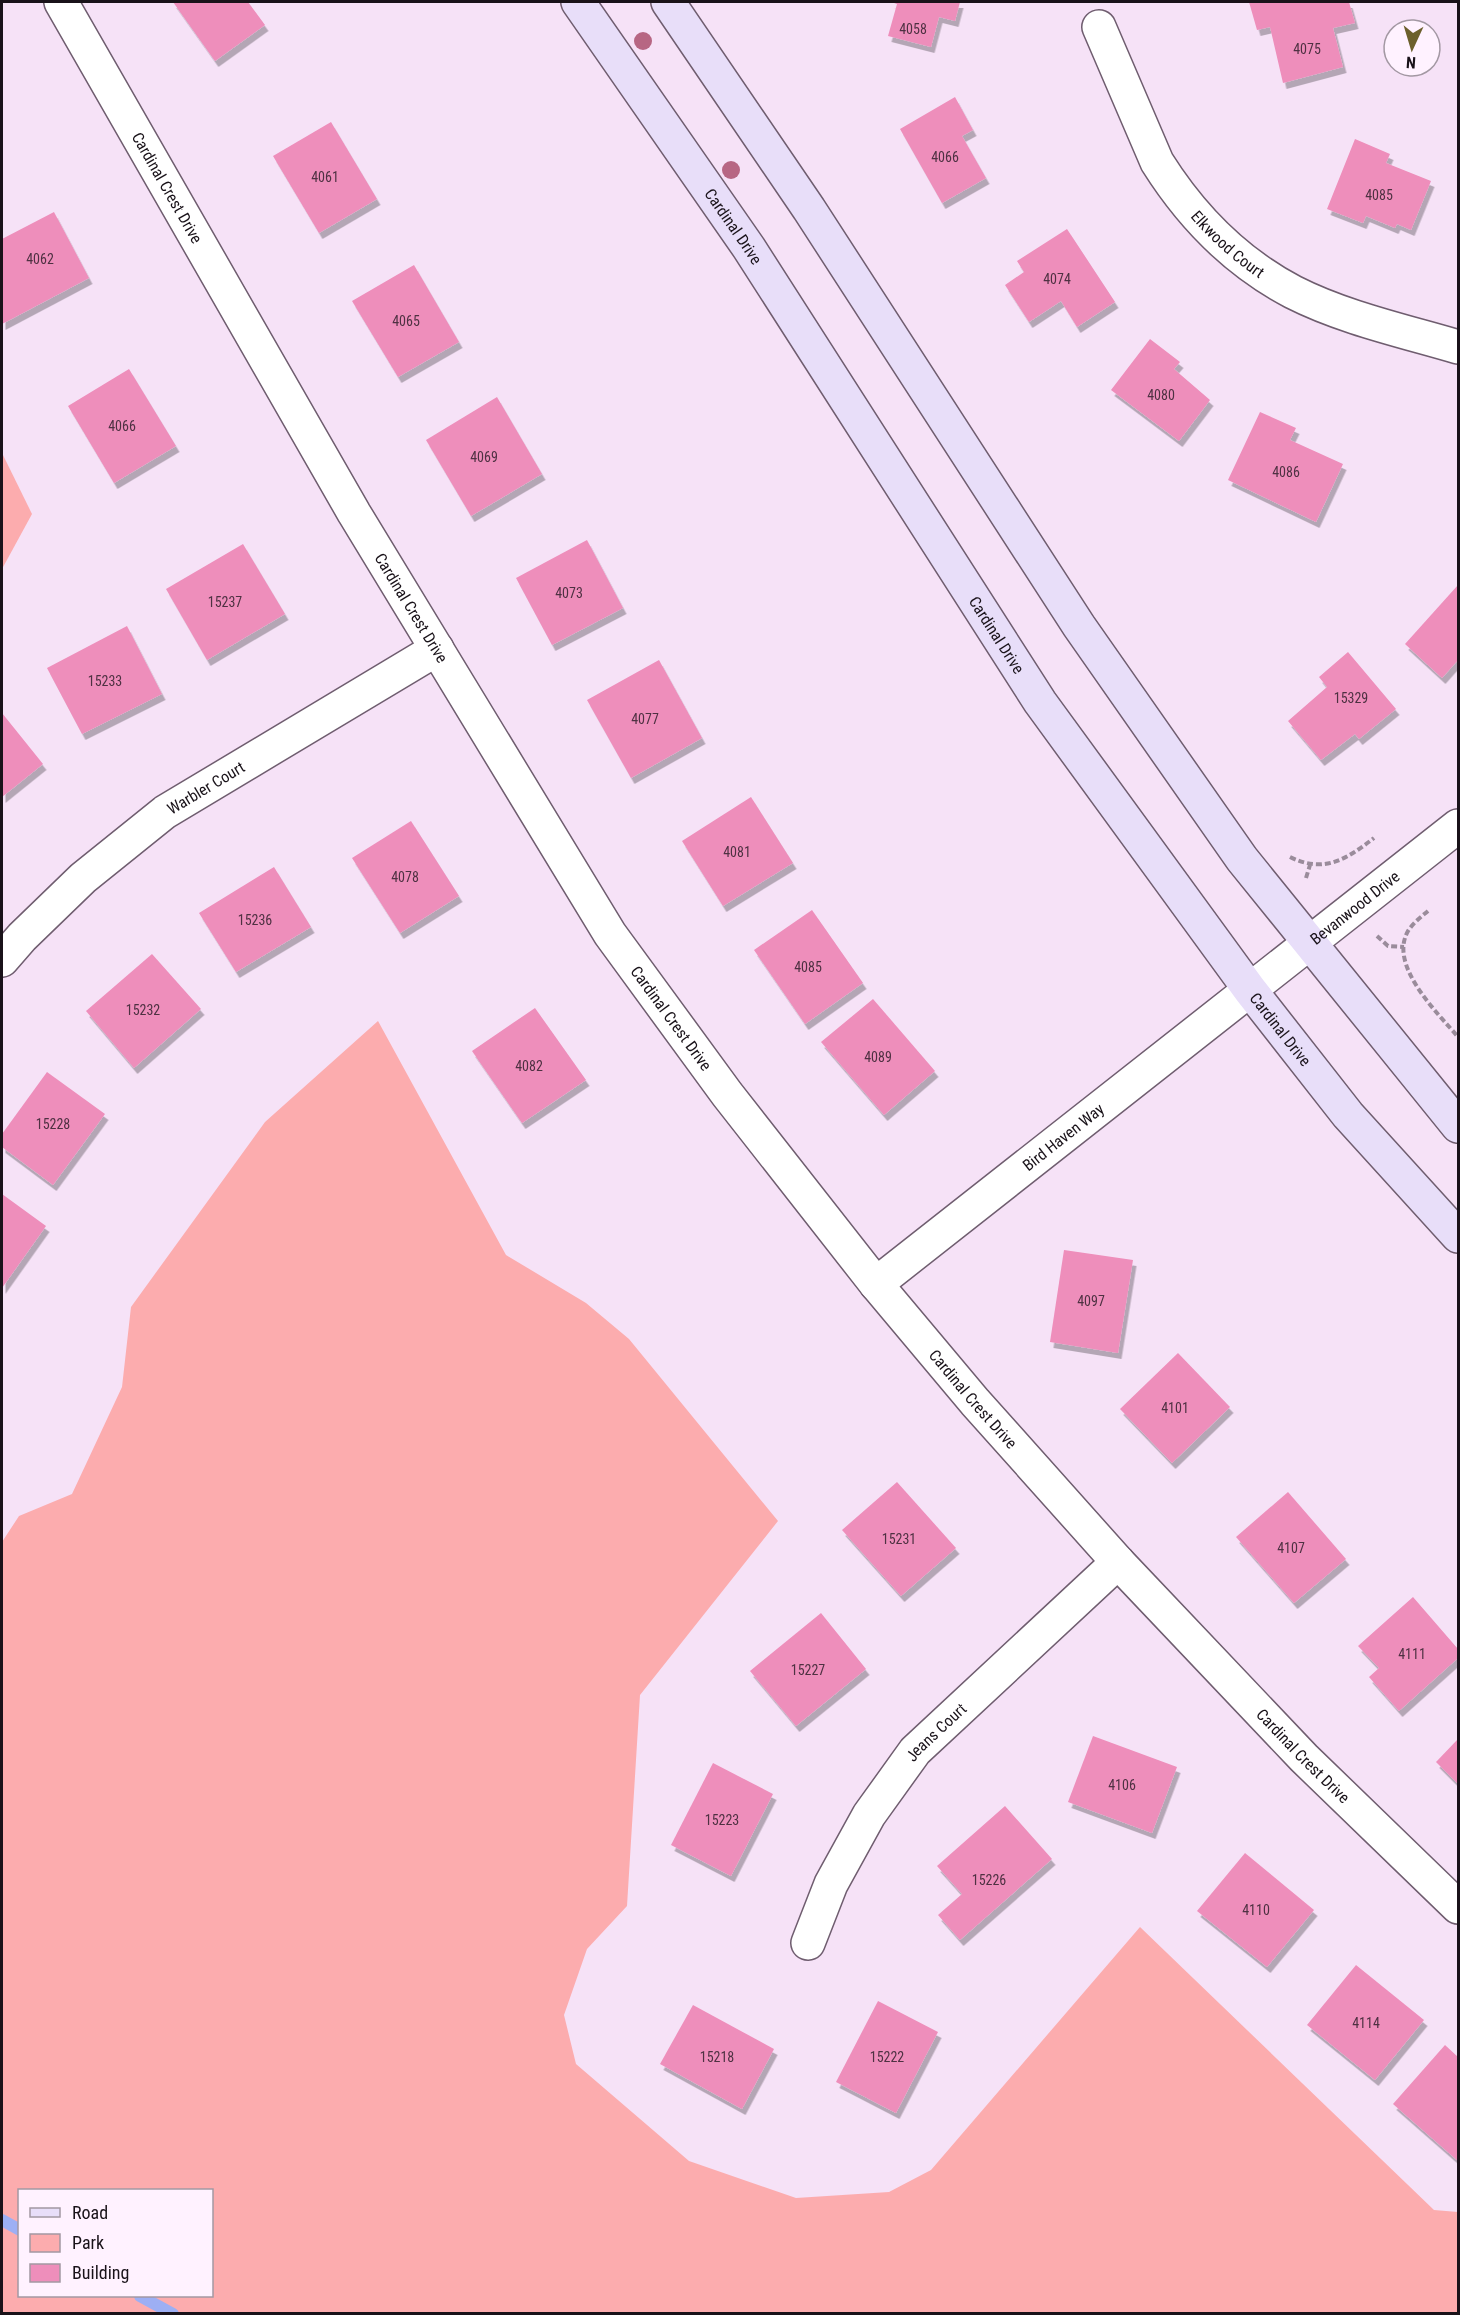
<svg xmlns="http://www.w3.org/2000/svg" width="1460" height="2315" font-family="'Roboto Condensed',sans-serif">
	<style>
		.green { fill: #fcacae; fill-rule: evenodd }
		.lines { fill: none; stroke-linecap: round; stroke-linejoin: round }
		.stream { stroke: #9daff4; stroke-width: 12 }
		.building { fill: #ee8ebb; filter: url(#shadow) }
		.street-casing { stroke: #6f5d6f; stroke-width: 36 }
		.secondary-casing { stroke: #6f5d6f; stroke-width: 36 }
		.path { stroke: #9a8c9b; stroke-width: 4; stroke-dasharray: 6 3; stroke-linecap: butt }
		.street { stroke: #fff; stroke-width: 33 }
		.secondary { stroke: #e8def9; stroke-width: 33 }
		.tree { fill: #b76683 }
		.labels { text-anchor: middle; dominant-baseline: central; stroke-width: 4.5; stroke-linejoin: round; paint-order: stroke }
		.number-label { font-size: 14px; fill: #4e3142 }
		.street-label { font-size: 16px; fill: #191219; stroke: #fff2ff }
	</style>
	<defs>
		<filter id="shadow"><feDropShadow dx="3.5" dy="6" stdDeviation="0" flood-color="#0004"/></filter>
	</defs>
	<rect width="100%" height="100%" fill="#f6e2f7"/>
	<g class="green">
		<path d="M2,453L32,514L2,569Z"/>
		<path d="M378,1021L506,1255L586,1303L629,1339L778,1521L640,1695L627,1906L587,1949L564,2015L576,2064L689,2161L796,2198L889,2192L931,2170L1140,1927L1434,2210L1458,2212V2313H2V1542L19,1516L72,1494L122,1387L131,1307L265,1122ZM20,2190H212V2296H20Z"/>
	</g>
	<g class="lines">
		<g class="stream">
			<path d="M2,2220L20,2230"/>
			<path d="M140,2296L173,2314"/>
		</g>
	</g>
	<g class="building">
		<path d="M173,2H248L265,25L215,61Z"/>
		<path d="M891,2H960L955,21L939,17L931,47L888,36L897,4Z"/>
		<path d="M1249,2H1349L1355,23L1333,28L1343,67L1283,83L1270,27L1257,30Z"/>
		<path d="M955,97L973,130L962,136L986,178L942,203L900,129Z"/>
		<path d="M331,122L377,199L319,233L273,156Z"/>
		<path d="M1355,139L1390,154L1386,163L1431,181L1411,230L1397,224L1395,228L1366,216L1363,223L1327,209Z"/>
		<path d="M54,212L89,278L2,324V239Z"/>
		<path d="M1067,229L1115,302L1077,327L1061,301L1029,322L1005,285L1024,272L1017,261Z"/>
		<path d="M414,265L459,342L398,377L352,301Z"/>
		<path d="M1150,339L1180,362L1174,369L1210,400L1179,441L1111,390Z"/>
		<path d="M129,369L176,446L114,483L68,406Z"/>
		<path d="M497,397L542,474L471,516L426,440Z"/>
		<path d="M1260,412L1296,428L1290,440L1343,464L1316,522L1228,480Z"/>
		<path d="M587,540L623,608L552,645L516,578Z"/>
		<path d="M243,544L285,614L207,660L166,589Z"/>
		<path d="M1458,585V660L1442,678L1405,644Z"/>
		<path d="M127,626L162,694L82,734L47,668Z"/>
		<path d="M1348,652L1396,709L1359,739L1355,734L1321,760L1288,721L1327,687L1319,677Z"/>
		<path d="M659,660L702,738L631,778L587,700Z"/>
		<path d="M2,713L43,764L2,797Z"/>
		<path d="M751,797L793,863L723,906L682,841Z"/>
		<path d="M411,821L459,896L400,933L352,858Z"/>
		<path d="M274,867L311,927L236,972L199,913Z"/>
		<path d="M812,910L863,983L805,1024L754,950Z"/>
		<path d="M152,954L201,1009L134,1068L86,1011Z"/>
		<path d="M873,999L935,1071L884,1115L821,1042Z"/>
		<path d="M535,1008L586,1080L522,1123L472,1051Z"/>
		<path d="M47,1072L105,1114L53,1185L2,1147V1134Z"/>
		<path d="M2,1194L46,1226L2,1288Z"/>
		<path d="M1064,1250L1133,1260L1118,1353L1050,1342Z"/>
		<path d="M1178,1353L1230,1407L1172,1463L1120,1409Z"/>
		<path d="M897,1482L956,1548L901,1596L842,1530Z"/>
		<path d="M1288,1492L1346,1559L1294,1603L1236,1537Z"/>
		<path d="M1413,1597L1458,1649V1658L1399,1711L1369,1677L1379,1668L1358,1646Z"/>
		<path d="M821,1613L866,1669L796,1726L750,1671Z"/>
		<path d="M1093,1736L1177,1767L1152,1833L1068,1802Z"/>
		<path d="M1458,1739V1784L1436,1762Z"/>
		<path d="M713,1763L773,1794L731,1876L671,1845Z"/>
		<path d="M1005,1806L1052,1859L960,1940L938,1915L962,1894L937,1866Z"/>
		<path d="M1245,1853L1314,1910L1267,1967L1197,1911Z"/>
		<path d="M1356,1965L1424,2020L1375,2080L1307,2025Z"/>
		<path d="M878,2001L938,2032L896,2113L836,2082Z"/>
		<path d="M693,2005L774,2049L742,2109L660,2064Z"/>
		<path d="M1445,2045L1458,2057V2161L1393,2104Z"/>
	</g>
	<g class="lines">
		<defs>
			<g id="street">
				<path id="s1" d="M61,2L354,513L610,934L727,1094L876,1284L975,1402L1118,1562L1304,1758L1458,1907"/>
				<path id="s2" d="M1099,27L1157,162C1191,216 1236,262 1293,292C1344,318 1404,331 1458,347"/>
				<path id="s3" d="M2,960L22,937L83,878L165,812L437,649"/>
				<path id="s4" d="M876,1284L1458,826"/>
				<path id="s5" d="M808,1943L831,1884L869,1815L915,1751L1118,1562"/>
			</g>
			<g id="secondary">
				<path id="s6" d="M578,2L749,248L1040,702L1250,990L1348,1115L1458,1236"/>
				<path d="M668,2L809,209L1079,626L1242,859L1458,1126"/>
			</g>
		</defs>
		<use href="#street" class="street-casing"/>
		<use href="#secondary" class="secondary-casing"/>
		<g class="path">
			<path d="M1290,857C1324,874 1347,859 1374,838"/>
			<path d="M1306,878L1310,865"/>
			<path d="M1428,911C1421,917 1413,923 1408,931C1388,966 1438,1013 1458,1037"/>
			<path d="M1377,936L1388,946L1404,947"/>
		</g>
		<use href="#street" class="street"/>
		<use href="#secondary" class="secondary"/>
	</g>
	<g class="tree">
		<circle cx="643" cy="41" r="9"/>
		<circle cx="731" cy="170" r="9"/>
	</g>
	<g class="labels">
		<g class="number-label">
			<text x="913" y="29">4058</text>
			<text x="1307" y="49">4075</text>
			<text x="945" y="157">4066</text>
			<text x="325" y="177">4061</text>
			<text x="1379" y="195">4085</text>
			<text x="40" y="259">4062</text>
			<text x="1057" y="279">4074</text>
			<text x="406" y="321">4065</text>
			<text x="1161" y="395">4080</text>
			<text x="122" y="426">4066</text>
			<text x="484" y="457">4069</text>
			<text x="1286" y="472">4086</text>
			<text x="569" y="593">4073</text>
			<text x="225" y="602">15237</text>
			<text x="105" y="681">15233</text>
			<text x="1351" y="698">15329</text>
			<text x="645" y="719">4077</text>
			<text x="737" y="852">4081</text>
			<text x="405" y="877">4078</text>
			<text x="255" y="920">15236</text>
			<text x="808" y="967">4085</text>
			<text x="143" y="1010">15232</text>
			<text x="878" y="1057">4089</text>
			<text x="529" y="1066">4082</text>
			<text x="53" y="1124">15228</text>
			<text x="1091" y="1301">4097</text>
			<text x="1175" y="1408">4101</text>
			<text x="899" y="1539">15231</text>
			<text x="1291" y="1548">4107</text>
			<text x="1412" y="1654">4111</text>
			<text x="808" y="1670">15227</text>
			<text x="1122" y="1785">4106</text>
			<text x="722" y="1820">15223</text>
			<text x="989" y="1880">15226</text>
			<text x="1256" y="1910">4110</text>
			<text x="1366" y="2023">4114</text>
			<text x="717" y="2057">15218</text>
			<text x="887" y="2057">15222</text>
		</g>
		<g class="street-label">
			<text stroke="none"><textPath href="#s1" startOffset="214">Cardinal Crest Drive</textPath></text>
			<text stroke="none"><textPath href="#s6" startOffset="273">Cardinal Drive</textPath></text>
			<text stroke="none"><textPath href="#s2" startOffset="256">Elkwood Court</textPath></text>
			<text stroke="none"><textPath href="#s1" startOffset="700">Cardinal Crest Drive</textPath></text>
			<text stroke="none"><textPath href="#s6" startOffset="759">Cardinal Drive</textPath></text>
			<text stroke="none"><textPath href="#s3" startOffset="268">Warbler Court</textPath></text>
			<text stroke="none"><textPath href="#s4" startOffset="609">Bevanwood Drive</textPath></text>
			<text stroke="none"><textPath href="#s1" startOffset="1186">Cardinal Crest Drive</textPath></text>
			<text stroke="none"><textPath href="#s6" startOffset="1245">Cardinal Drive</textPath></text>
			<text stroke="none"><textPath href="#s4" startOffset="238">Bird Haven Way</textPath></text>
			<text stroke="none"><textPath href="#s1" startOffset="1672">Cardinal Crest Drive</textPath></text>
			<text stroke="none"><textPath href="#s5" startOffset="249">Jeans Court</textPath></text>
			<text stroke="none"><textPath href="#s1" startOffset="2158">Cardinal Crest Drive</textPath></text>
		</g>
	</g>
	<rect width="1460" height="2315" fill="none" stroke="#191219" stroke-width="6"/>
	<rect x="18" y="2189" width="195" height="108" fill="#fff2ff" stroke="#a398a3" stroke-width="1.5"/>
	<rect x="30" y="2208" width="30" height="9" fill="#e8def9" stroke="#a398a3" stroke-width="1.5"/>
	<text x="72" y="2219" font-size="18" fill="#191219">Road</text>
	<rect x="30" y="2234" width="30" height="18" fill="#fcacae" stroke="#a398a3" stroke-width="1.5"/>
	<text x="72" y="2249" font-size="18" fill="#191219">Park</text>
	<rect x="30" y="2264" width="30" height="18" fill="#ee8ebb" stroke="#a398a3" stroke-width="1.5"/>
	<text x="72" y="2279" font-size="18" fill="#191219">Building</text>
	<g transform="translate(1412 48) rotate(184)"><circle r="28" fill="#fff2ff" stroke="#a398a3" stroke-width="1.5"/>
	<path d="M0-4.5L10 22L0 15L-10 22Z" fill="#6c5f2c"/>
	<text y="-9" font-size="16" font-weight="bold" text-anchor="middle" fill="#191219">N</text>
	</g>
</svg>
